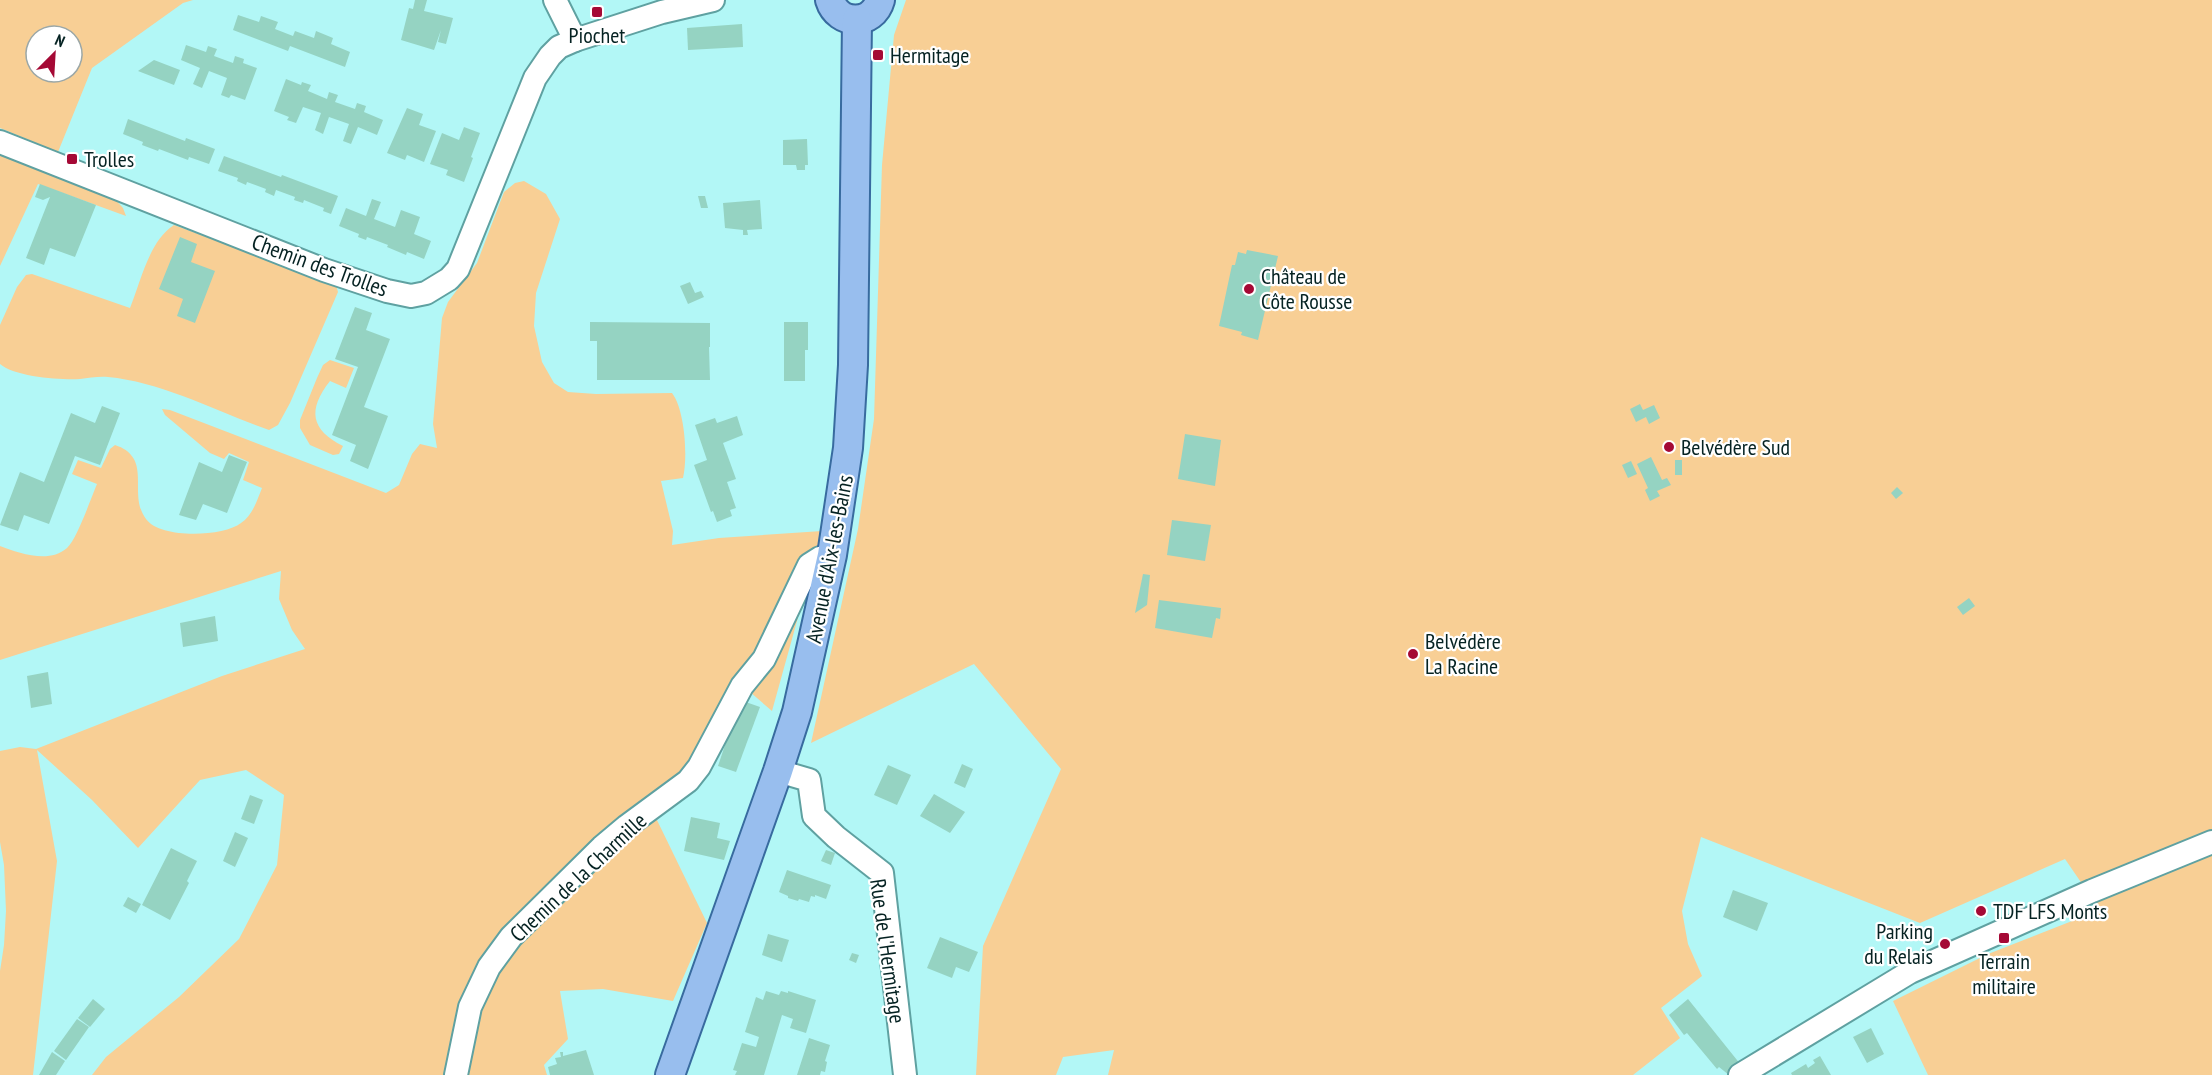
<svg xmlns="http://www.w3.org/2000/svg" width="2212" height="1075" font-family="'PT Sans Narrow',sans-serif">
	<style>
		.green { fill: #f8cf95; fill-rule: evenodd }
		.building { fill: #95d3c2 }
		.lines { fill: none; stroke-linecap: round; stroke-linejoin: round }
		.minor-casing { stroke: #5fa1a1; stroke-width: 26 }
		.major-casing { stroke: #386b9f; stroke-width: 32 }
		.minor { stroke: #fff; stroke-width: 22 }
		.major { stroke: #98beee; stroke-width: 28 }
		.poi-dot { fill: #a50935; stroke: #fff; stroke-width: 2 }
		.labels { text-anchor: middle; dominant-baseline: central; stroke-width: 4.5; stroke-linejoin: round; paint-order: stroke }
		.poi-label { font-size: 22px; fill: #052222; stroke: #fff; text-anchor: start }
		.street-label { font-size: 22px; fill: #052222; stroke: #fff }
	</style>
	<rect width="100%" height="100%" fill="#b2f7f6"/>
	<g class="green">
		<path d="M0,0H193L183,3L92,68L58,152L0,128ZM36,36H72V72H36Z"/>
		<path d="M906,0H2212V1075H1928L1893,1001L1988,954L2100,910L2065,859L1920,923L1701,837L1682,911L1688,944L1702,976L1661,1008L1680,1038L1633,1075H1108L1114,1050L1063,1057L1056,1075H976L983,946L1061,769L974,664L811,743L858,529L874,419L882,165L894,35Z"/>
		<path d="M0,154L113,197L123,208L126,216L38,184L0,266Z"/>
		<path d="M524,181L546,194L560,219L536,293L534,326L542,362L554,383L568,392L596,394L672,393C685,410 688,457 683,478L661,481L673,531L672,545L719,538L822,531L772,711L743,686L685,769L653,792L655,816L707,923L673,1001L603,989L560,991L568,1039L544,1065L547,1075H92L106,1057L179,997L239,939L277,865L284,795L246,770L200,780L138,848L92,800L37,750L57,861L33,1075H0V971L4,945L6,911L4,865L0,842V751L20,747L36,749L222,676L305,649L292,630L279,599L281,571L0,660V546C19,553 49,564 67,548C77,539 91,498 97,484L72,474L78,460L101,468L110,449L115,445C154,458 127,494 146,519C160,539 223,537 241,523C253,515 257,500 262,488L243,480L249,462L229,453L224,459L210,453L165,415L162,409L170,410L386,493L399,485L412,454L420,444L437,448L433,424L442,318L448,302L477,263L504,192L515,183Z"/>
		<path d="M174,225L336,285L338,292L290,403L278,425L269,430C218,412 162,382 108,377C99,376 89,378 80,379C60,380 15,377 0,364V325L17,287L26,275L32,274L130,308C141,281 149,241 174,225Z"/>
		<path d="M330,360L354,368L346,388L330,381C307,410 311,430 343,446L339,454L333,455L310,445L300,428V420L317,378L323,365Z"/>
	</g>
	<g class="building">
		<path d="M415,0H427L424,11L453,18L446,44L438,42L441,30L434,50L401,40L409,8L413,9Z"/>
		<path d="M238,15L259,22L261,16L278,22L275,29L293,36L295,31L314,38L316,31L333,38L331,44L350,52L345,67L290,46L288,51L233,30Z"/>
		<path d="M742,24L743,47L688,50L687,28Z"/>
		<path d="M186,45L206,52L208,46L217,49L214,56L233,63L235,56L244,59L243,63L257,68L245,100L231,95L229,98L221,95L227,78L209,71L202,88L193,84L200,68L181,60Z"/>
		<path d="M154,60L180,70L174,85L138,71Z"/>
		<path d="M286,79L301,85L302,82L311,85L308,91L327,99L329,92L338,95L335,102L355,109L357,103L366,106L364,112L383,120L377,135L358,127L351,144L343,141L349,124L329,117L323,134L315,130L321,113L303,107L296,123L287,120L289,117L274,111Z"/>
		<path d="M407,108L423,114L419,125L436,131L424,162L407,155L405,160L387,153Z"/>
		<path d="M128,119L185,141L186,138L215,149L209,164L189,157L188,160L159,149L158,151L142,145L143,142L123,134Z"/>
		<path d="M464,127L480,133L471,157L473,158L464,182L446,175L448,170L430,164L442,133L459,140Z"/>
		<path d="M807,139L808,165H805V170H797L796,165H783V140Z"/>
		<path d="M224,156L281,177L282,175L338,196L331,214L323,211L324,208L304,200L303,203L294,200L295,197L276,190L274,196L265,192L266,189L247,182L246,185L237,181L238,178L218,171Z"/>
		<path d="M40,184L96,205L75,257L50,248L44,265L26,258L50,197L43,200L35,197Z"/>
		<path d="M698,196H705L708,208H701Z"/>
		<path d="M372,199L381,202L374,219L395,227L401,210L420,217L414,234L431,241L424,259L407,252L406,255L387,247L388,245L367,237L366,240L358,237L359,234L339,226L346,208L366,216Z"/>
		<path d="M760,200L762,229L747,230L748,235H743V230L725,228L723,203Z"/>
		<path d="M180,237L197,244L191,262L215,271L195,323L177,316L183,299L159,289Z"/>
		<path d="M1247,250L1278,256L1258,340L1241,335L1242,332L1219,326L1232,265H1235L1238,252L1246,254Z"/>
		<path d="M690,282L695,293L701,291L704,297L688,304L680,286Z"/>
		<path d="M355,307L372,313L366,330L390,339L364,407L388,416L368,469L350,461L356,445L332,435L358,367L335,359Z"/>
		<path d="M590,322L710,323V347H709L710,380H597V341H590Z"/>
		<path d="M784,322H808V350H805V381H784Z"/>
		<path d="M1640,404L1643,410L1654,405L1660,418L1649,424L1646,417L1636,422L1630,409Z"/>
		<path d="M102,406L120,413L100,465L75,456L49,524L24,515L18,531L0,525L20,472L44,482L71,413L95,423Z"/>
		<path d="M737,416L743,435L723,443L736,479L727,482L736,508L730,510L732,516L717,522L713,511L711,512L694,465L707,460L695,425L715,418L717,423Z"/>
		<path d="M1185,434L1221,440L1215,486L1178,479Z"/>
		<path d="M229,455L247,462L227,513L203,504L196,520L179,515L199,462L222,472Z"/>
		<path d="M1651,457L1662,480L1667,478L1671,485L1657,491L1660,496L1650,501L1645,490L1648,488L1637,464Z"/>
		<rect x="1675" y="460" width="7" height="15"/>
		<path d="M1631,461L1637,474L1628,478L1622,465Z"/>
		<path d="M1897,487L1903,493L1896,499L1891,493Z"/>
		<path d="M1172,520L1211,525L1205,561L1167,555Z"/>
		<path d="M1143,574L1150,575L1147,605L1135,613Z"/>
		<path d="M1969,598L1975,606L1963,615L1957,607Z"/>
		<path d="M1159,600L1221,608L1220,619L1216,618L1212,638L1155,628Z"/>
		<path d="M215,616L218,641L183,647L180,623Z"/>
		<path d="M48,672L52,704L31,708L27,676Z"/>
		<path d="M740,700L760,707L736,772L718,766Z"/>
		<path d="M962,764L973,769L965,788L954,783Z"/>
		<path d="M888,765L911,775L897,805L874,795Z"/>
		<path d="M934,794L965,812L950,833L920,816Z"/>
		<path d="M250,795L263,800L254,824L241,819Z"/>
		<path d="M691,817L720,823L717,838L730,841L724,860L684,851Z"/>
		<path d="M235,832L248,838L235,867L223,861Z"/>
		<path d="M171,848L197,861L187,881L189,883L170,920L142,905Z"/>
		<path d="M826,850L835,853L831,865L821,861Z"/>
		<path d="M787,870L831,885L826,899L815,895V897L811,896L809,902L799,899L798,901L788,898V896L779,892Z"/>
		<path d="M1733,890L1768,903L1757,931L1723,917Z"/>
		<path d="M128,897L141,904L136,913L123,906Z"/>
		<path d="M1985,905L1988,914L1977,918L1974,909Z"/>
		<path d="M768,934L789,940L782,962L762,955Z"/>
		<path d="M940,937L978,952L969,972L956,967L952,978L927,968Z"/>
		<path d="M852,953L859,955L856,963L849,960Z"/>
		<path d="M766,991L779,995L781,991L788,993V991L816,1000L806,1033L790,1028L793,1019L782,1015L764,1075H735L737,1071L733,1070L742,1043L756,1047L759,1037L745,1032L756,997L763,1000Z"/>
		<path d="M93,999L105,1009L90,1027L78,1018Z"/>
		<path d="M1688,999L1741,1065L1729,1075L1719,1067L1717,1069L1687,1033L1684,1035L1669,1015Z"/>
		<path d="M77,1019L89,1027L66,1060L54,1051Z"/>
		<path d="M1871,1028L1884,1054L1867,1063L1853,1037Z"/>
		<path d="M809,1038L830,1045L825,1061L827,1062L825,1072L821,1071L820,1075H797Z"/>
		<path d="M586,1050L594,1075H550L548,1067L557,1064L555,1058L561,1057L560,1052H563V1056Z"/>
		<path d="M52,1052L65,1061L56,1075H39Z"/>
		<path d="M1820,1056L1831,1075H1792L1791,1073L1806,1064L1808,1068L1815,1063L1813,1060Z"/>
	</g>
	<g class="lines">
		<defs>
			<g id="minor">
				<path d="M555,0L575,40"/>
				<path d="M0,142L324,270L387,291L411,296L426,293L449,279L458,269L535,78L550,56L559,47L575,40L662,12L713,0"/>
				<path d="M778,771L809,780L814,816L836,837L882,873L905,1075"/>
				<path d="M456,1075L470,1007L489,967L511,937L602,847L627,826L688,781L699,767L742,686L764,659L809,565L820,558L832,555"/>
				<path d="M1740,1075L1910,972L2092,891L2212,842"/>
			</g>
			<g id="major">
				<path d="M830,0C838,26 873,26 880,0"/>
				<path d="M670,1075L778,771L797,712L832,555L848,448L853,365L857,20"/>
			</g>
		</defs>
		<use href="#minor" class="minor-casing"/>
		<use href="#major" class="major-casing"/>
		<use href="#minor" class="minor"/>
		<use href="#major" class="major"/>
	</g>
	<g class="poi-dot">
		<rect x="591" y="6" width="12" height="12" rx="3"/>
		<rect x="872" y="49" width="12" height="12" rx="3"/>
		<rect x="66" y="153" width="12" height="12" rx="3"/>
		<circle cx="1249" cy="289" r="6"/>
		<circle cx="1669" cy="447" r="6"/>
		<circle cx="1413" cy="654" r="6"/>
		<circle cx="1981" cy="911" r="6"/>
		<rect x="1998" y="932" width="12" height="12" rx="3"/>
		<circle cx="1945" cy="944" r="6"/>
	</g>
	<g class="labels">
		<g class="poi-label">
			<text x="597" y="35" text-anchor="middle">Piochet</text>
			<text x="890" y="55">Hermitage</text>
			<text x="84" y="159">Trolles</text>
			<text x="1261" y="276">Château de<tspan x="1261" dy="25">Côte Rousse</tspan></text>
			<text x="1681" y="447">Belvédère Sud</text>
			<text x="1425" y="641">Belvédère<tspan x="1425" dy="25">La Racine</tspan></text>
			<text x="1993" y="911">TDF LFS Monts</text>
			<text x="1933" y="931" text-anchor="end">Parking<tspan x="1933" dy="25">du Relais</tspan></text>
			<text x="2004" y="961" text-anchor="middle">Terrain<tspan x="2004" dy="25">militaire</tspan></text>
		</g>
		<g class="street-label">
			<text transform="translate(320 265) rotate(20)">Chemin des Trolles</text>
			<text transform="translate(829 559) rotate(-79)">Avenue d'Aix-les-Bains</text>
			<text transform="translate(578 877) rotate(-43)">Chemin de la Charmille</text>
			<text transform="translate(888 951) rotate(82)">Rue de l'Hermitage</text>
		</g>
	</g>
	<g transform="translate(54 54) rotate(24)"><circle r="28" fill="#ffffff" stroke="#9ba7a7" stroke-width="1.5"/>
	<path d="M0-4.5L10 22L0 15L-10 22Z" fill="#a50935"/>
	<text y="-9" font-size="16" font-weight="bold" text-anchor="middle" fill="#052222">N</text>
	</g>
</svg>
